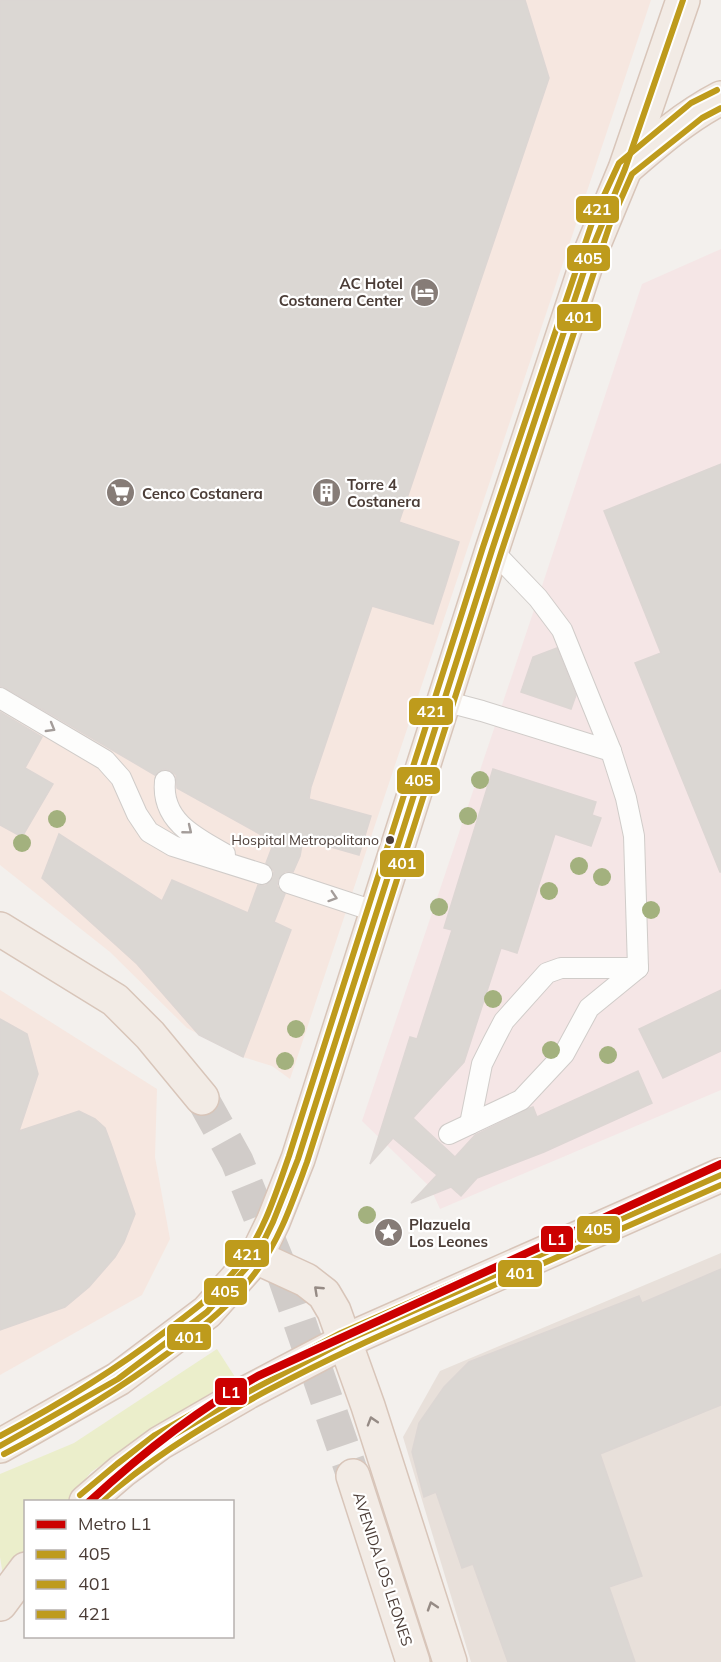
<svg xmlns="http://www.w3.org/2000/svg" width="721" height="1662" font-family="Mulish,sans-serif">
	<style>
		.residential { fill: #e8e0da }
		.commercial { fill: #f6e7e0 }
		.medical { fill: #f5e6e6 }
		.green { fill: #ebeecb }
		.building { fill: #dbd7d3; stroke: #dcd6d3; stroke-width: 1.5 }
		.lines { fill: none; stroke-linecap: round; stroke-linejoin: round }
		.primary-tunnel { stroke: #d1ccc9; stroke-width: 33; stroke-dasharray: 33 16; stroke-linecap: butt }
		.service-casing { stroke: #d0ccc9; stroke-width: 22 }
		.primary-casing { stroke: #d8c5b9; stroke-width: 36 }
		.service { stroke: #fdfdfc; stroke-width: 20 }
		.primary { stroke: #f2ebe5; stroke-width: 33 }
		.bus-1-casing { stroke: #fff; stroke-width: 10 }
		.bus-2-casing { stroke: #fff; stroke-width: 10 }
		.bus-3-casing { stroke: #fff; stroke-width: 10 }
		.bus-1 { stroke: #be9b1c; stroke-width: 6 }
		.bus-2 { stroke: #be9b1c; stroke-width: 6 }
		.bus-3 { stroke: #be9b1c; stroke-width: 6 }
		.metro-1-casing { stroke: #fff; stroke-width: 12 }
		.metro-1 { stroke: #c00; stroke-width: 8 }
		.tree { fill: #a3b17e }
		.oneway { stroke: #a49d9a }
		.oneway2 { stroke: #968b85 }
		.bus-dot { fill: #4b3d37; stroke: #fff; stroke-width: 2 }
		.labels { text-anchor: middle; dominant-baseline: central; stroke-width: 4.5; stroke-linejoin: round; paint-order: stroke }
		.bus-label { font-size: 14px; fill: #4b3d37; stroke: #fff; text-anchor: end }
		.poi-label { font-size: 15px; font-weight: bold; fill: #4b3d37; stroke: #fff; text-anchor: start }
		.street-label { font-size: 15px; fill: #4b3d37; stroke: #fff }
		.line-badge { stroke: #fff; stroke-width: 2 }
		.badge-label { font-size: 16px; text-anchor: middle; font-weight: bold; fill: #fff }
	</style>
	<rect width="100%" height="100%" fill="#f3f0ed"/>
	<path class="residential" d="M721,1253V1662H471L403,1437L440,1371Z"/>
	<g class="commercial">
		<path d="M0,0H651L290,1079L272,1066L243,1057L187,1028L110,952L0,865Z"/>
		<path d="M0,990L157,1089L155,1157L170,1239L142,1295L0,1375Z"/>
	</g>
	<path class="medical" d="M721,249V1090L440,1209L430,1187L362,1121L538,598L642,284Z"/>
	<path class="green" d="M217,1349L235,1377L91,1472L68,1501L26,1502L25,1555L4,1582L0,1557V1474L74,1443Z"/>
	<g class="building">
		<path d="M0,0H525L549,78L399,522L459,542L446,584L433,624L372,606L311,787L309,799L371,816L359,855L303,839L300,856L293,872L286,871L278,879L277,886L285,894L274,922L291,930L243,1057L199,1035L137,964L42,878L59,834L162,901L172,880L248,913L258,885L265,886L273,878L274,871L266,863L274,842L177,788L176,775L171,771L164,769L155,775L6,688L0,686Z"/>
		<path d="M721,464V872H720L635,663L661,653L604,511Z"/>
		<path d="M557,648L576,695L571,709L521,692L533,657Z"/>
		<path d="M0,712L42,737L25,768L53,784L22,837L0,825Z"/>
		<path d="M493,769L596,802L592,815L601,818L591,846L555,834L517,953L501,948L464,1062L413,1118L455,1157L475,1135L530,1108L533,1107L537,1117L638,1071L652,1103L544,1152L477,1178L461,1196L451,1187L411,1203L437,1175L393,1138L370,1164L410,1037L417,1039L452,930L444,928Z"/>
		<path d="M721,990V1051L663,1078L639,1029Z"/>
		<path d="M0,1019L27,1034L38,1074L19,1131L79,1111L95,1119L105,1128L111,1144L135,1214L124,1242L115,1257L89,1287L65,1307L0,1330Z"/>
		<path d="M721,1269V1405L600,1454L642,1576L609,1587L635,1662H508L473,1564L462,1568L436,1492L424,1497L412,1452L419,1423L444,1387L469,1362L639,1296L642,1303Z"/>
	</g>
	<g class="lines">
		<path class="primary-tunnel" d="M202,1098L237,1161L283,1274L353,1476"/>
		<defs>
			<g id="service">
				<path d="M492,550L538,598L562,630L611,751L626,798L634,836L638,968"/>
				<path d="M0,698L105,760L121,778L137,814L149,832L173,846L262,874"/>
				<path d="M444,701L482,711L611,751"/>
				<path d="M165,781C161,820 194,837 225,854"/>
				<path d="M289,883L377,912"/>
				<path d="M470,1124L482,1064L493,1042L504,1021L547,973L561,968H638"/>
				<path d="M449,1134L521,1100L564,1054L589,1008L638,968"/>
			</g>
			<g id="primary">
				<path d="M626,168C656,142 686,116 721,98"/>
				<path d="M0,929L115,1000L150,1035L202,1098"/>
				<path d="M256,1257L306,1280L324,1294L334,1311L368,1406L450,1662"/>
				<path d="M0,1446L118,1379L207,1312L256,1257L273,1222L298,1159L492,550L589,256L625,169L683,0"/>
				<path d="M353,1476L413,1662"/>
				<path d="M86,1502L122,1471L160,1443L248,1392L345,1341L721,1175"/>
				<path d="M0,1604L26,1569"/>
			</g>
		</defs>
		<use href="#service" class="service-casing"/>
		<use href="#primary" class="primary-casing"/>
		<use href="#service" class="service"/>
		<use href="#primary" class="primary"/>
		<defs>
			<g id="bus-1">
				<path d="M0,1446L118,1379L207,1312L256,1257L273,1222L298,1159L492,550L589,256L625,169L683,0"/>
				<path d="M87,1502L122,1471L160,1443L248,1392L345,1341L721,1175"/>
			</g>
			<g id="bus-2">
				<path d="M4,1454C64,1423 121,1388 175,1348C204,1326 233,1303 255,1273C280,1240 293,1200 307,1162L501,553L610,224L632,174L702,118L721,108"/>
				<path d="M100,1502C202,1414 329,1358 451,1304C541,1264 631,1225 721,1185"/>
			</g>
			<g id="bus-3">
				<path d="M0,1436C58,1405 114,1371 166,1331C193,1311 220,1291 240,1264C264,1232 276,1193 289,1156L483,547L594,217L619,163L691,103L717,90"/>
				<path d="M80,1495L117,1464L155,1435L244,1384L341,1333L717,1167"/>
			</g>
		</defs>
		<use href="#bus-1" class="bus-1-casing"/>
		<use href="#bus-2" class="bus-2-casing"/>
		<use href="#bus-3" class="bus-3-casing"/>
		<use href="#bus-1" class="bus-1"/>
		<use href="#bus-2" class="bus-2"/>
		<use href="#bus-3" class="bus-3"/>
		<defs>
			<path id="metro-1" d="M89,1502C141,1454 196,1410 258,1376L721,1164"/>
		</defs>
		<use href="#metro-1" class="metro-1-casing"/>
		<use href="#metro-1" class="metro-1"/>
	</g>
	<g class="tree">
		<circle cx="480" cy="780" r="9"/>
		<circle cx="468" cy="816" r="9"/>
		<circle cx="57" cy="819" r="9"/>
		<circle cx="22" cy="843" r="9"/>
		<circle cx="579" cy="866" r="9"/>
		<circle cx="602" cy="877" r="9"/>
		<circle cx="549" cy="891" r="9"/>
		<circle cx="439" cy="907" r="9"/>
		<circle cx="651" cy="910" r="9"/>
		<circle cx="493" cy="999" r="9"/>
		<circle cx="296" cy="1029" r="9"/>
		<circle cx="551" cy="1050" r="9"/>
		<circle cx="608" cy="1055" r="9"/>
		<circle cx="285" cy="1061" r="9"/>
		<circle cx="367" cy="1215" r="9"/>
	</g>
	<defs><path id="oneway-chevron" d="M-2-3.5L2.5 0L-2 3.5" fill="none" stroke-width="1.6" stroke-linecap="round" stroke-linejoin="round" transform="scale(1.5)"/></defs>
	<g class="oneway">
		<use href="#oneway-chevron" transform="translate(51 728) rotate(30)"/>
		<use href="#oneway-chevron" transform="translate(188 830) rotate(39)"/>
		<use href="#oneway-chevron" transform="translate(333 897) rotate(18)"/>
	</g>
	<g class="oneway2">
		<use href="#oneway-chevron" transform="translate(318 1290) rotate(-137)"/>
		<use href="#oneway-chevron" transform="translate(372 1421) rotate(-107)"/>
		<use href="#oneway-chevron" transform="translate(432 1606) rotate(-108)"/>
	</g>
	<defs>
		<symbol id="hotel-disc" viewBox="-11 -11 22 22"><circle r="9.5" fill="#867c77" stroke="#fff"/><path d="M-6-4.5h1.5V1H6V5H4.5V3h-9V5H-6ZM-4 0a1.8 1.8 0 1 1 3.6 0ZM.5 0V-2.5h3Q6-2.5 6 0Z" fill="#fff"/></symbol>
		<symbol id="supermarket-disc" viewBox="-11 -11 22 22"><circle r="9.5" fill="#867c77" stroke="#fff"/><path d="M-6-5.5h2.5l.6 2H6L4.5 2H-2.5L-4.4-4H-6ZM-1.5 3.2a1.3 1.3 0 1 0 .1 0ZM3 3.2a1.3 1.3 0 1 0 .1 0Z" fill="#fff"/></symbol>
		<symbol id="building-disc" viewBox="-11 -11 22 22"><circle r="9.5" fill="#867c77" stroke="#fff"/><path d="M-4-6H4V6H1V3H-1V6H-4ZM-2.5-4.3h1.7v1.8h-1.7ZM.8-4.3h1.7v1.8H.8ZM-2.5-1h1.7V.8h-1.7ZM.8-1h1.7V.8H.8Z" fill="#fff"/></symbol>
		<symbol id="sight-disc" viewBox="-11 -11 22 22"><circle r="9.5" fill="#867c77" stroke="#fff"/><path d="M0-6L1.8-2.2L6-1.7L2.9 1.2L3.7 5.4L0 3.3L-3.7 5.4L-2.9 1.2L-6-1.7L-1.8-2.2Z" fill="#fff"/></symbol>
	</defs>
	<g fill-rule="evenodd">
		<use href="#hotel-disc" x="408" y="276" width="33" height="33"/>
		<use href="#supermarket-disc" x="104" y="476" width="33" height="33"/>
		<use href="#building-disc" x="310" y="476" width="33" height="33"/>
		<use href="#sight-disc" x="372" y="1216" width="33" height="33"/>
	</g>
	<circle class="bus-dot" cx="390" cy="840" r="5"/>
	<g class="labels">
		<g class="bus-label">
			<text x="379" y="840">Hospital Metropolitano</text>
		</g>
		<g class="poi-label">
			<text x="403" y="283" text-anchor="end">AC Hotel<tspan x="403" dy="17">Costanera Center</tspan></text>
			<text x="347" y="484">Torre 4<tspan x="347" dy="17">Costanera</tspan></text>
			<text x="142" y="493">Cenco Costanera</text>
			<text x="409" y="1224">Plazuela<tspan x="409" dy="17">Los Leones</tspan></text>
		</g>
		<g class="street-label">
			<text transform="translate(383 1569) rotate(72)">AVENIDA LOS LEONES</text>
		</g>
	</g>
	<g class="line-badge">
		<rect x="575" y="195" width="45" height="29" rx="6" fill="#be9b1c"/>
		<rect x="566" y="244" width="45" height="28" rx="6" fill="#be9b1c"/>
		<rect x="556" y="303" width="46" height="29" rx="6" fill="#be9b1c"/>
		<rect x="408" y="697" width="46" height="29" rx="6" fill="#be9b1c"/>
		<rect x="396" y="766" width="45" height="29" rx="6" fill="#be9b1c"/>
		<rect x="379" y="849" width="46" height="29" rx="6" fill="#be9b1c"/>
		<rect x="576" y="1215" width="45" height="29" rx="6" fill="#be9b1c"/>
		<rect x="540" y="1225" width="34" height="28" rx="6" fill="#c00"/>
		<rect x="224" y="1239" width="46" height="29" rx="6" fill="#be9b1c"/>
		<rect x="497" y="1259" width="46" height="29" rx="6" fill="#be9b1c"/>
		<rect x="203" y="1277" width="45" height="29" rx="6" fill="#be9b1c"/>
		<rect x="166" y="1323" width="46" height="28" rx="6" fill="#be9b1c"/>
		<rect x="214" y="1377" width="34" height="29" rx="6" fill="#c00"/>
	</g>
	<g class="badge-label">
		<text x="597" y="215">421</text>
		<text x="588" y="264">405</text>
		<text x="579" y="323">401</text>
		<text x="431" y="717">421</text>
		<text x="419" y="786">405</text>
		<text x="402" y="869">401</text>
		<text x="598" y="1235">405</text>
		<text x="557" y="1245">L1</text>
		<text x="247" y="1260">421</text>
		<text x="520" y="1279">401</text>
		<text x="225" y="1297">405</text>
		<text x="189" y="1343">401</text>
		<text x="231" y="1398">L1</text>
	</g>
	<rect x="24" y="1500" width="210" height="138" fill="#ffffff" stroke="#b7b1af" stroke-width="1.5"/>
	<rect x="36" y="1520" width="30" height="9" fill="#cc0000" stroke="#b7b1af" stroke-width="1.5"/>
	<text x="78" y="1530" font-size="18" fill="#4b3d37">Metro L1</text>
	<rect x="36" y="1550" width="30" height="9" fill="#be9b1c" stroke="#b7b1af" stroke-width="1.5"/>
	<text x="78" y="1560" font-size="18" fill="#4b3d37">405</text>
	<rect x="36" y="1580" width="30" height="9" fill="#be9b1c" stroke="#b7b1af" stroke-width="1.5"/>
	<text x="78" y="1590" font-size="18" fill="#4b3d37">401</text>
	<rect x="36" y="1610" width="30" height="9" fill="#be9b1c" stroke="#b7b1af" stroke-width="1.5"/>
	<text x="78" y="1620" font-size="18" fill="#4b3d37">421</text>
</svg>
